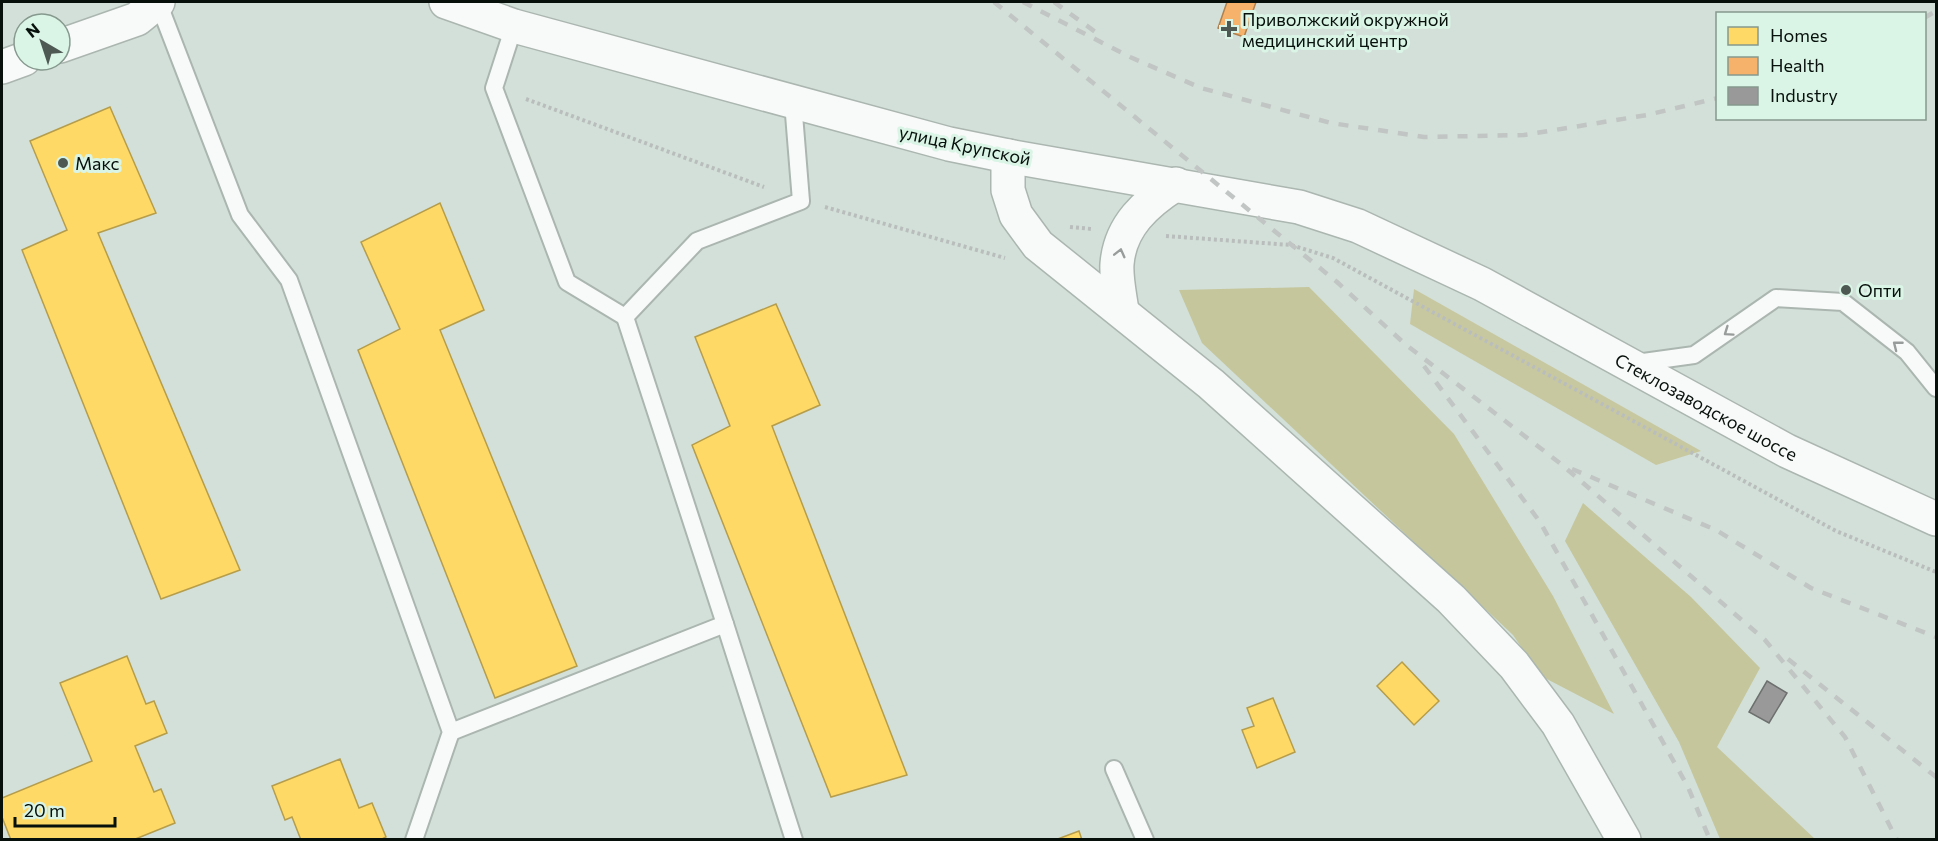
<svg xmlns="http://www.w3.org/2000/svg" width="1938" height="841" font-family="Commissioner,sans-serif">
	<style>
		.green { fill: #c8c8a0 }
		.forest { fill: #c5c69c }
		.homes { fill: #ffd966; stroke: #b59d4b; stroke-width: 1.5 }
		.health { fill: #f6b26b; stroke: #ae814e; stroke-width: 1.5 }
		.industry { fill: #999; stroke: #6d706e; stroke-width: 1.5 }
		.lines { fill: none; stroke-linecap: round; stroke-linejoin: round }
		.service-casing { stroke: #abb6b0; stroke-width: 20 }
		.minor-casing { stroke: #abb6b0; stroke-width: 36 }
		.tertiary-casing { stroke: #abb6b0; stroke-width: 36 }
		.secondary-casing { stroke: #abb6b0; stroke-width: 36 }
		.path { stroke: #b9bebc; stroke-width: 4; stroke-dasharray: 3 3; stroke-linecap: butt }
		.service { stroke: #f8faf9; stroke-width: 16 }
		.minor { stroke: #f8faf9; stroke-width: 33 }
		.tertiary { stroke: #f8faf9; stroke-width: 33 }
		.secondary { stroke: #f8faf9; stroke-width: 33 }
		.rail { stroke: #c1c5c3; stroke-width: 4.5; stroke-dasharray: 10 10; stroke-linecap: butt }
		.oneway { stroke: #989c9a }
		.poi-dot { fill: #4e5953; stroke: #daf4e6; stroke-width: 2 }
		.labels { text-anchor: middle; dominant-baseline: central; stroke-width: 6; stroke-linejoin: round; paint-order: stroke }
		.poi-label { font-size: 18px; fill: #07100b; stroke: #daf4e6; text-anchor: start }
		.street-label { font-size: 18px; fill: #07100b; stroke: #daf4e6 }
	</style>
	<rect width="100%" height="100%" fill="#d3e0d9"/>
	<path class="green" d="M1414,289L1701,451L1656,465L1410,324Z"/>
	<g class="forest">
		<path d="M1309,287L1454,434L1553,596L1614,714L1541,676L1513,635L1202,343L1179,290Z"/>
		<path d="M1583,503L1691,597L1760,668L1717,747L1815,839H1720L1679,742L1565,541Z"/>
	</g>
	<g class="homes">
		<path d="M110,107L156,213L98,233L240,570L161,599L22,250L67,230L30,141Z"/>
		<path d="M440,203L484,310L440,330L577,666L495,698L358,350L400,329L361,242Z"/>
		<path d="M776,304L820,405L772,426L907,775L831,797L692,445L730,426L695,337Z"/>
		<path d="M127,656L146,704L154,701L167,733L135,746L154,792L161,789L175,823L133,840H11L2,817V798L92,761L60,683Z"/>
		<path d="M1402,662L1439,701L1414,725L1377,686Z"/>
		<path d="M1273,698L1295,752L1257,768L1242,730L1254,726L1247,708Z"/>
		<path d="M340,759L359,808L372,803L386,837L380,840H301L292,817L285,820L272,786Z"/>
		<path d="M1079,831L1082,840H1055Z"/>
	</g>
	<path class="health" d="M1227,2H1256L1244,37L1218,28Z"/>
	<path class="industry" d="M1767,681L1787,693L1769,723L1749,712Z"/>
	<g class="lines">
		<defs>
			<g id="service">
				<path d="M158,2L240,215L289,280L451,732L414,840"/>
				<path d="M514,26L494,88L567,282L625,317"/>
				<path d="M1636,363L1694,355L1776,298L1843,302L1907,352L1936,388"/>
				<path d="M725,624L794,840"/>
				<path d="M451,732L725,624L625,317L697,241L801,201L793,102"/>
				<path d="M1114,769L1145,840"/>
			</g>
			<g id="minor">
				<path d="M60,46L137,19L158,2"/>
				<path d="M2,67L24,59"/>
			</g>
			<path id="tertiary" d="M446,2L514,26L949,144L1008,156"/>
			<g id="secondary">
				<path d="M1122,311C1120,296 1116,279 1117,264C1120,226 1146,203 1176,184"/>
				<path id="s1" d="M1624,840L1558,724L1514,665L1451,599L1211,384L1038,245L1016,215L1008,190V156L1299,207L1358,226L1482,284L1787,451L1936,519"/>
			</g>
		</defs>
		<use href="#service" class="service-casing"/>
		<use href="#minor" class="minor-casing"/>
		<use href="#tertiary" class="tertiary-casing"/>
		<use href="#secondary" class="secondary-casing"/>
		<g class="path">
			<path d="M526,99L764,187"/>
			<path d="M825,207L1005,258"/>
			<path d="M1070,227L1092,229"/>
			<path d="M1166,236L1291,245L1333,258L1836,531L1936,572"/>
		</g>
		<use href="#service" class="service"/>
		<use href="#minor" class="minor"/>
		<use href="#tertiary" class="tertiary"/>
		<use href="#secondary" class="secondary"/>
		<g class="rail">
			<path d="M994,2L1337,282L1405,344L1561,464L1765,640L1845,737L1897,840"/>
			<path d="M1023,2L1130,57L1201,88L1331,123L1424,137L1524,135L1647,115L1718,98"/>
			<path d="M1054,2L1101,36"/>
			<path d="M1924,18L1936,11"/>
			<path d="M1424,366L1540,522L1688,787L1710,840"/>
			<path d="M1572,469L1716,530L1811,588L1936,637"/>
			<path d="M1788,659L1936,777"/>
		</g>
	</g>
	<defs><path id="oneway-chevron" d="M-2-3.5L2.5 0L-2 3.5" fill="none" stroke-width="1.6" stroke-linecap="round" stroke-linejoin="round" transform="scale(1.5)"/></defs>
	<g class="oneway">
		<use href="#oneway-chevron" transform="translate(1120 253) rotate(-76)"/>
		<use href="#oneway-chevron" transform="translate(1728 332) rotate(145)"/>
		<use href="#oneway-chevron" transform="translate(1897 345) rotate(-142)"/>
	</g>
	<g class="poi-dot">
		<path d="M1226 20h6v6h6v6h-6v6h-6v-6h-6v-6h6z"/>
		<circle cx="63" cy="163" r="6"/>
		<circle cx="1846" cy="290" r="6"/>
	</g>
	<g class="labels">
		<g class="poi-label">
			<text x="1242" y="19">Приволжский окружной<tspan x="1242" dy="21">медицинский центр</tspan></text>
			<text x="75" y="163">Макс</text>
			<text x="1858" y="290">Опти</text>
		</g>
		<g class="street-label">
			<text transform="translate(965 145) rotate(12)">улица Крупской</text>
			<text stroke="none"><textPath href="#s1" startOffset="1690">Стеклозаводское шоссе</textPath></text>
		</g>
	</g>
	<rect width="1938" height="841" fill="none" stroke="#07100b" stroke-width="6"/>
	<rect x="1716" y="12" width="210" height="108" fill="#daf4e6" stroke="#86998e" stroke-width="1.5"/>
	<rect x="1728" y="27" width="30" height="18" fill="#ffd966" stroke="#86998e" stroke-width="1.5"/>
	<text x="1770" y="42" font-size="18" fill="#07100b">Homes</text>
	<rect x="1728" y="57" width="30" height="18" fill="#f6b26b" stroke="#86998e" stroke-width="1.5"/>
	<text x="1770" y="72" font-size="18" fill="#07100b">Health</text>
	<rect x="1728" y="87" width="30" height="18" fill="#999999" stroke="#86998e" stroke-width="1.5"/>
	<text x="1770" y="102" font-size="18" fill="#07100b">Industry</text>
	<g transform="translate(42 42) rotate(321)"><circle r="28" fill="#daf4e6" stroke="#86998e" stroke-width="1.5"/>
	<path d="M0-4.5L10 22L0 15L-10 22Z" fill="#4e5953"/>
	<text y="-9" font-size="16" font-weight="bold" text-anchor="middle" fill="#07100b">N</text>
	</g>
	<path d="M15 817v9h100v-9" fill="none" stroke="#07100b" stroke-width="3"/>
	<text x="24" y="817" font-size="18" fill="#07100b" stroke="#daf4e6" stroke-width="4.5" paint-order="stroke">20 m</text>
</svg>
